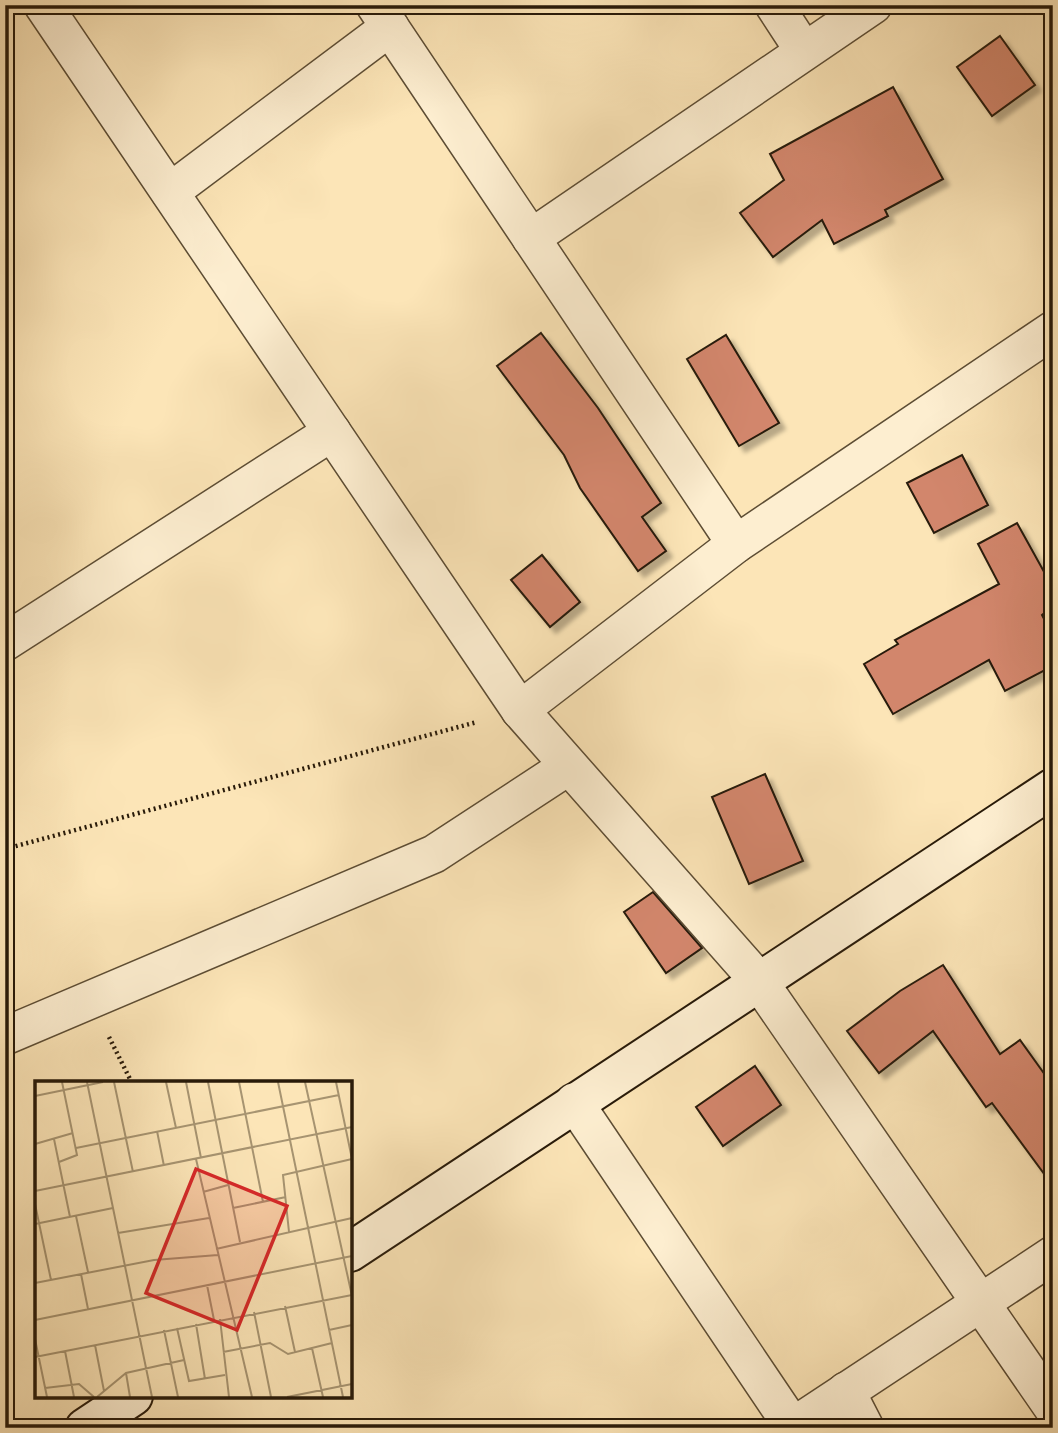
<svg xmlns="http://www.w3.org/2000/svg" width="1058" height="1433" font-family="'Sorts Mill Goudy',serif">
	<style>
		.building { fill: #d2866c; stroke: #281a09; stroke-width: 2; filter: url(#shadow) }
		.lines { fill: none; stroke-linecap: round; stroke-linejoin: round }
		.street-casing { stroke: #5d4d34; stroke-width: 40 }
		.secondary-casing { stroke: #281a09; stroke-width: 42 }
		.path { stroke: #281a09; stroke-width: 4.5; stroke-dasharray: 2 3.5; stroke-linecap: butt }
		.street { stroke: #fdeed0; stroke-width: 37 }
		.secondary { stroke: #fdeed0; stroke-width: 38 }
		.inset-road { fill: none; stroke: #a79471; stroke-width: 2 }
		.view { fill: #d62828; fill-opacity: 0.15; stroke: #d62828; stroke-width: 3.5 }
		.inset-edge { fill: none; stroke: #281a09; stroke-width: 3.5 }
	</style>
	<defs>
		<filter id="shadow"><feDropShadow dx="6" dy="6" stdDeviation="2" flood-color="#0004"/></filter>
	</defs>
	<rect width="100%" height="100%" fill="#fce5b7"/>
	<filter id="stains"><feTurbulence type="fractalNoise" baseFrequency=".00286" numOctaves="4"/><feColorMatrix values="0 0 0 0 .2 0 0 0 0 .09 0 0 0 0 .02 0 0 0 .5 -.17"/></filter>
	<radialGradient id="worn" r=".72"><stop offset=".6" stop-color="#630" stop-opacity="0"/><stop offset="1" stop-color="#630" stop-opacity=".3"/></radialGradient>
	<g class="building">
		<path d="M1000,36L1035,85L992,116L957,67Z"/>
		<path d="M893,87L943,179L885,210L888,216L834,244L822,220L773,257L740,213L784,180L770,154Z"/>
		<path d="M541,333L598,408L661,503L642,517L666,551L638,571L580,488L564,455L497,366Z"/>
		<path d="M726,335L779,423L739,446L687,359Z"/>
		<path d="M962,455L988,505L934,533L907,483Z"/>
		<path d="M1017,523L1053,588V606L1042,615L1053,636V666L1005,691L989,660L893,714L864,664L898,644L895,640L999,584L978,544Z"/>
		<path d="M542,555L580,602L550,627L511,580Z"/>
		<path d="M765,774L803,861L749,884L712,797Z"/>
		<path d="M653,892L702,948L666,973L624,912Z"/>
		<path d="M943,965L1000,1054L1020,1040L1053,1086V1186L992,1103L986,1107L933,1031L879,1073L847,1031L900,991Z"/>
		<path d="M755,1066L781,1105L723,1146L696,1107Z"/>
	</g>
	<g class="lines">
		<defs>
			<g id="street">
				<path d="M43,5L520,710L758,980L1053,1408"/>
				<path d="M375,5L736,544"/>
				<path d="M774,5L804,51"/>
				<path d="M170,192L390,27"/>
				<path d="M531,238L873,5"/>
				<path d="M5,642L332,432"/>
				<path d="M520,710L736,544L1053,330"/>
				<path d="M5,1036L434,854L567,767"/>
				<path d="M574,1102L793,1427"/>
				<path d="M846,1391L865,1428"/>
				<path d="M791,1428L1053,1255"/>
			</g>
			<g id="secondary">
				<path d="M350,1252L1053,788"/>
				<path d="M85,1428L133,1396"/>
			</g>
		</defs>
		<use href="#street" class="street-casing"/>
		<use href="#secondary" class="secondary-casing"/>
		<g class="path">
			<path d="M5,849L477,722"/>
			<path d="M109,1037L132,1083"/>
		</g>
		<use href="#street" class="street"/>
		<use href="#secondary" class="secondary"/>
	</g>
	<g transform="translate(35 1081)">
		<rect width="317" height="317" fill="#fce5b7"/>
		<path class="inset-road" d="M52,1L117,316M79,1L98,91M131,1L141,47M151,1L166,77M173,1L205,161M204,1L228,121M243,1L308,316M270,1L317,215M301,1L317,78M0,15L68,1M122,50L129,85M19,58L35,136M0,63L38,52M41,67L304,14M161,78L217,316M24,81L42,74L27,1M0,110L317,46M168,111L193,104M0,123L16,199M198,127L251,116M41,135L53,191M0,143L78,127M254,151L248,94L317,78M83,152L174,137M181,168L317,137M46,193L53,228M0,202L119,179L183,174M172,204L179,239M250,225L260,271M219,231L236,316M185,238L194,316M0,239L317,175M161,243L170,298M142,247L154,300L190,294M129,249L143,316M294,249L317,244M0,258L12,316M60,264L69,310M277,267L288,316M30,270L39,316M188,271L235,262L253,273L297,262M0,276L317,214M91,292L95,316M10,307L44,303L59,316M62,316L91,292L149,279M252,316L317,303"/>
		<path class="view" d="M161,88L252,125L202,249L111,212Z"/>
		<rect width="317" height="317" class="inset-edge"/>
	</g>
	<rect width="1058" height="1433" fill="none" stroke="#fce5b7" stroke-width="28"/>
	<rect x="7" y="7" width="1044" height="1419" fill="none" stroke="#281a09" stroke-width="3.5"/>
	<rect x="14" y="14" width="1030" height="1405" fill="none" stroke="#281a09" stroke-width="2"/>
	<rect width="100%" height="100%" filter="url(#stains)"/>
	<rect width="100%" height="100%" fill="url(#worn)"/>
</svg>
